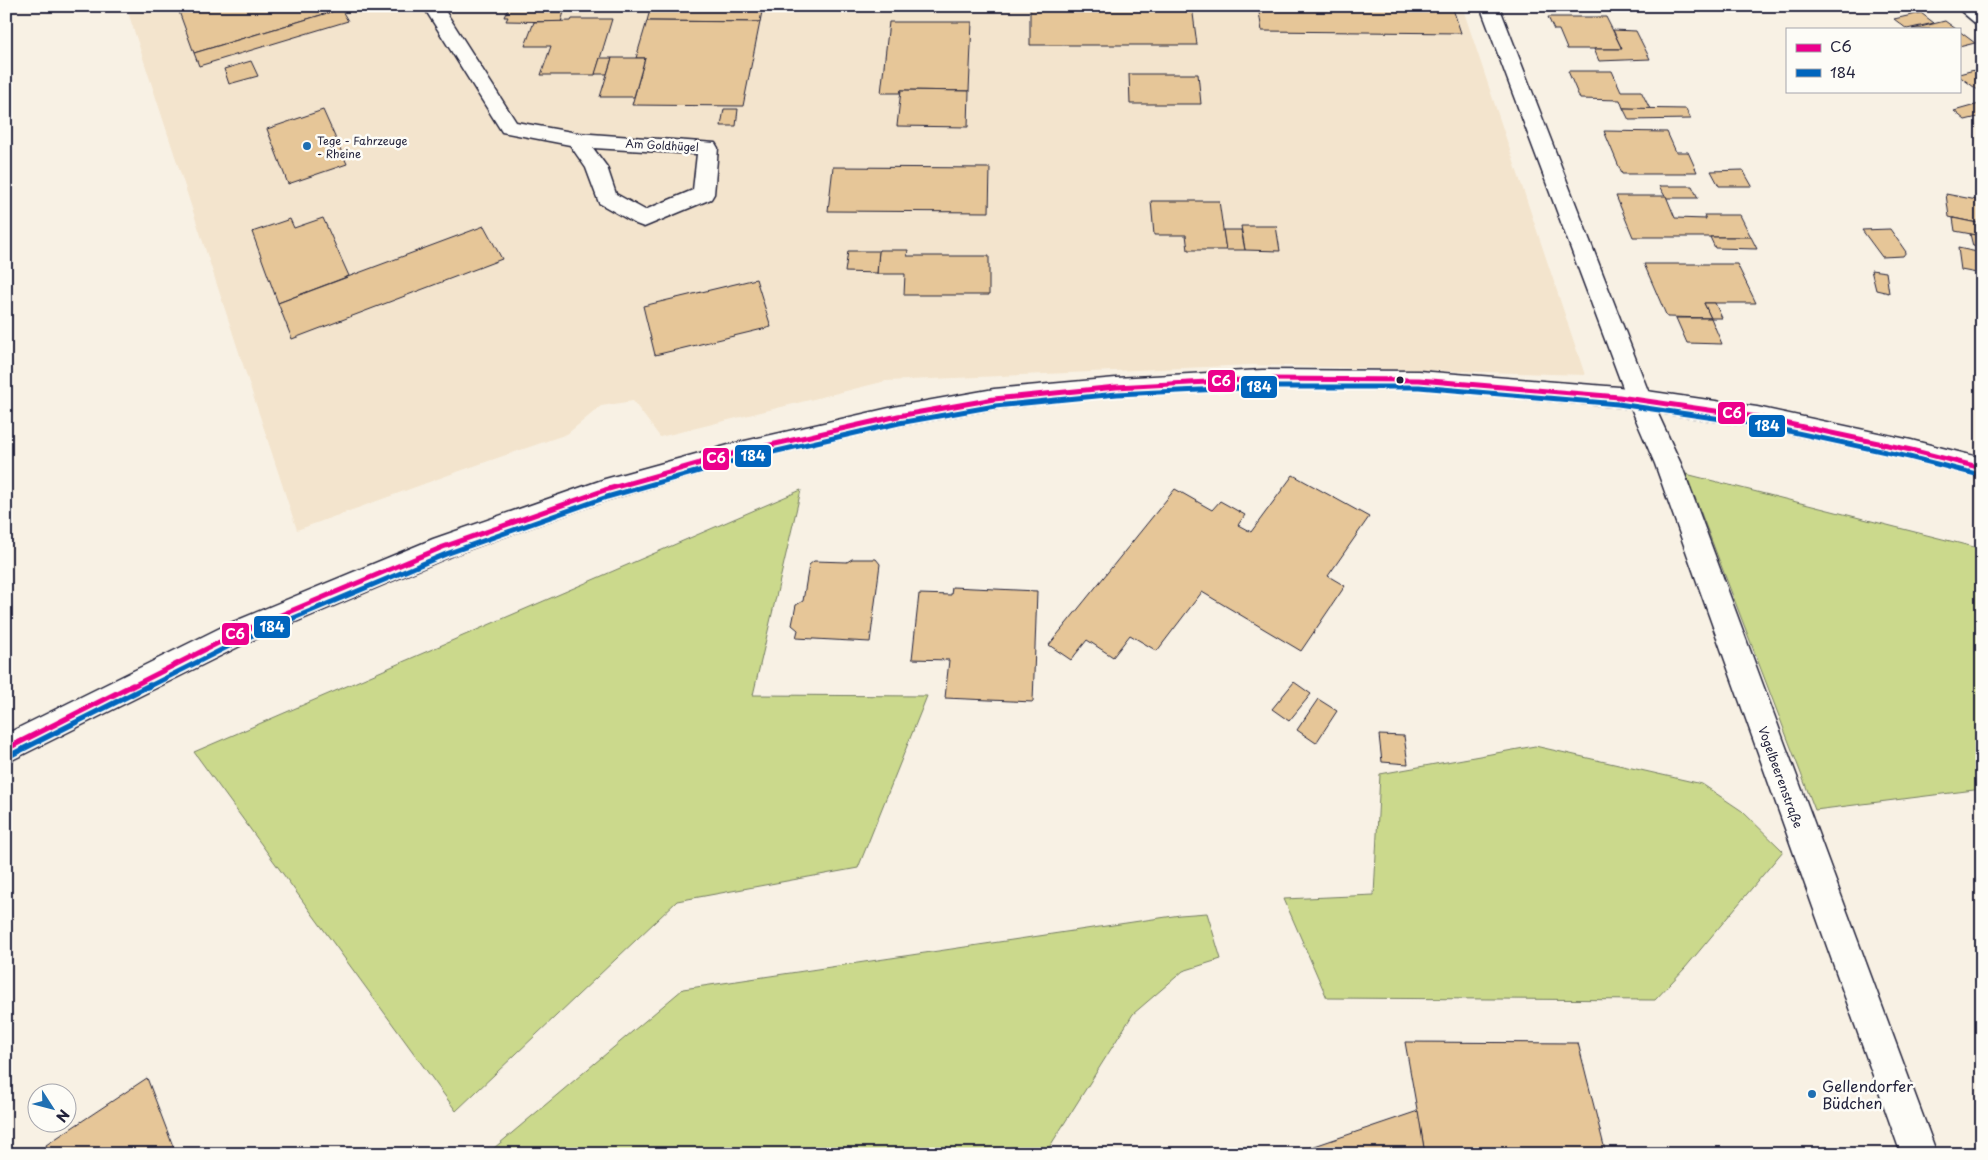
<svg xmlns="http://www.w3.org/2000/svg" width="1988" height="1160" font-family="'Playpen Sans',sans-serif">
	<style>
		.built { fill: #f3e4cd }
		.green { fill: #cbd98c; stroke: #767e64 }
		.building { fill: #e6c698; stroke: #22223b }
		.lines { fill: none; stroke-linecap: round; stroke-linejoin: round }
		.minor-casing { stroke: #22223b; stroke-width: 3 }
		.secondary-casing { stroke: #22223b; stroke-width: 3 }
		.minor { fill: #fdfcf7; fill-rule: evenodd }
		.secondary { fill: #fdfcf7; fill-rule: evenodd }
		.bus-1-far1-casing { stroke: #fdfcf7; stroke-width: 9 }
		.bus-1-casing { stroke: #fdfcf7; stroke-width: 9 }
		.bus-2-far1-casing { stroke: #fdfcf7; stroke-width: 9 }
		.bus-2-casing { stroke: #fdfcf7; stroke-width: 9 }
		.bus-1-far1 { stroke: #ec008c; stroke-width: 5 }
		.bus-1 { stroke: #ec008c; stroke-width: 5.5 }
		.bus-2-far1 { stroke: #0065bd; stroke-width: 5 }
		.bus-2 { stroke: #0065bd; stroke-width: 5.5 }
		.poi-dot { fill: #1f6fb2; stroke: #fdfcf7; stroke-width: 2 }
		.bus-dot { fill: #22223b; stroke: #fdfcf7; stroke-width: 2 }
		.labels { text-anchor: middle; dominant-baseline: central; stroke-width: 5; stroke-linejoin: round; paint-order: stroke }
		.far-poi-label { font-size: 11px; fill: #22223b; stroke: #fdfcf7; text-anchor: start }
		.far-street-label { font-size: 11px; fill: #22223b; stroke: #fdfcf7 }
		.street-label { font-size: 12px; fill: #22223b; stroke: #fdfcf7 }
		.near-poi-label { font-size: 15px; fill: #22223b; stroke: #fdfcf7; text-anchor: start }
		.line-badge { stroke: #fdfcf7; stroke-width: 2 }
		.badge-label { font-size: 14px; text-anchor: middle; font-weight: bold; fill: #fff }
	</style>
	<rect width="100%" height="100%" fill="#f8f1e4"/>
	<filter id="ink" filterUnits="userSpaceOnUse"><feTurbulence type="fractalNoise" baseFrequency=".02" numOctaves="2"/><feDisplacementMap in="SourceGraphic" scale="10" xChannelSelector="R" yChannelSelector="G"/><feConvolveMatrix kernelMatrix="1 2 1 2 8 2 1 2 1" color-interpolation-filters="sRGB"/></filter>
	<g filter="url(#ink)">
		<path class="built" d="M126,6H1462L1585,375L1252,365L886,381L660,437L633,401L601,406L567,434L454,473L297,530Z"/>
		<g class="green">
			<path d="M1686,474L1982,549V789L1815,810Z"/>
			<path d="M801,490L753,695L927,696L858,868L677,901L456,1111L194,752Z"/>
			<path d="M1535,746L1702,784L1742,811L1783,851L1685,968L1655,1000L1327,998L1284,899L1374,895L1380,774Z"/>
			<path d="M1207,913L1221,959L1183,971L1133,1014L1045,1154H487L683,989L1180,915Z"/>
		</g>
		<g class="building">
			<path d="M177,6H340L341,9L194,53Z"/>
			<path d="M509,6H553L551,12H564L561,22L506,21L508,17H504Z"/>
			<path d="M651,6H763L760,22L647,21Z"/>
			<path d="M1030,6H1192L1197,45H1030Z"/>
			<path d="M1258,6H1452L1461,33L1262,31Z"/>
			<path d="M341,9L348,21L199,66L194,53Z"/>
			<path d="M1921,13L1934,23L1907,29L1894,19Z"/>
			<path d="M1548,17H1606L1622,49H1567L1559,30H1554Z"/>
			<path d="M572,19H612L595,75H541L551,46H525L534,22L571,21Z"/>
			<path d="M647,21L760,22L743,106L632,105L645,58H636Z"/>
			<path d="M1945,21L1956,29H1912Z"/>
			<path d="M889,22H972L969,91L901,90L900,93H881Z"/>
			<path d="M1613,30L1636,31L1650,59L1599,61L1594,49H1622Z"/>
			<path d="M1959,31L1975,43L1959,47Z"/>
			<path d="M600,58H612L607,74H595Z"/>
			<path d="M612,58H645L634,97H600Z"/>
			<path d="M251,61L258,76L229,84L224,69Z"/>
			<path d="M1982,68V93L1959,76V74Z"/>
			<path d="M1568,71H1612L1621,91H1641L1650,109L1623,108L1620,100L1580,99Z"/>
			<path d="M1129,74H1198L1201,104H1130Z"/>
			<path d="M901,90L969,91L968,127L897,126Z"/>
			<path d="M1979,104L1982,106V116L1965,120L1954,111Z"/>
			<path d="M1623,108L1686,109L1691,119L1629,120Z"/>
			<path d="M724,109H738L736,126H721Z"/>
			<path d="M323,110L347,164L288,184L267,129Z"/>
			<path d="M1604,131L1667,132L1676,152H1688L1697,172H1686V174H1622Z"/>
			<path d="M833,167L990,168L989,212L828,211Z"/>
			<path d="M1743,170L1752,186H1719L1711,171Z"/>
			<path d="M1659,186H1692L1698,198H1666Z"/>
			<path d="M1946,194L1982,201V224L1949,217Z"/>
			<path d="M1616,196H1666L1675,218L1706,219L1704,215H1740L1751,237H1633Z"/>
			<path d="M1151,201H1219L1226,250H1188L1186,235H1154Z"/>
			<path d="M323,218L349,276L278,303L252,232L290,219L294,228Z"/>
			<path d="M1953,218L1982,224V236L1955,231Z"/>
			<path d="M484,226L502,259L292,339L278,303Z"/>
			<path d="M1241,226H1276L1280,251L1245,250Z"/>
			<path d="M1890,229L1906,252L1903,256L1882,257L1862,230Z"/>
			<path d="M1223,230H1241L1245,250H1226Z"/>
			<path d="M1970,234L1982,236V248L1973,246Z"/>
			<path d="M1710,237H1751L1757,249L1715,248Z"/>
			<path d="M1958,248L1982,253V274L1961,270Z"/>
			<path d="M879,250H908L907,256H989V295H904L905,274H877Z"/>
			<path d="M848,251H879L877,273L845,272Z"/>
			<path d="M1644,264H1737L1756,303H1704L1711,318L1667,317Z"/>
			<path d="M1871,270L1886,272L1889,293L1876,290Z"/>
			<path d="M756,279L771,327L655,355L643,306Z"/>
			<path d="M1704,303H1715L1722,318H1711Z"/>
			<path d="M1676,318H1711L1722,344L1687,343Z"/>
			<path d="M1293,475L1369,517L1328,576L1345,586L1301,651L1202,592L1157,651L1130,635L1113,657L1087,640L1071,660L1049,645L1175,489L1212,510L1220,501L1245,515L1238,525L1251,532Z"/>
			<path d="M852,559H876L880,564L870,642L796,638L798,630L792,625L796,605L803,601L809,565L814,561L847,562Z"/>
			<path d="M952,587L1037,591L1033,702L945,698L949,660L912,659L919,594L951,595Z"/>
			<path d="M1294,682L1311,694L1289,721L1272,709Z"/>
			<path d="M1318,699L1337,711L1316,743L1297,730Z"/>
			<path d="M1379,735L1404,736L1408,764L1382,762Z"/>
			<path d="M1405,1042L1578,1043L1606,1154H1425Z"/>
			<path d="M147,1078L176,1154H49L46,1145Z"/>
			<path d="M1418,1111L1425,1154H1291Z"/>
		</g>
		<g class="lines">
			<defs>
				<g id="minor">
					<path d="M423,6H442L516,122L577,133L715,143L718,148L714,194L711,199L644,227L636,224L599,203L586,168L570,145L502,132ZM593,148L697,154L693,190L645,210L616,194L607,167Z"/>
					<path d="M1480,6H1499L1652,401L1681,464L1937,1154H1901L1655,464L1628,401Z"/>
					<path d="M1955,6H1977L1982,10V25L1975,23Z"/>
				</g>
				<path id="secondary" d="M1262,370L1419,371L1619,387L1757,407L1911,440L1982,458V478L1911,460L1757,427L1619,407L1419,389L1262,388L1116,396L994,409L898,426L736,463L607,500L453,555L246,643L6,763V734L226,625L433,539L605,479L736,443L898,406L994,389L1116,378Z"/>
			</defs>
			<use href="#minor" class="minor-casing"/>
			<use href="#secondary" class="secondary-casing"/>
			<use href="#minor" class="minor"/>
			<use href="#secondary" class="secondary"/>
			<defs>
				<path id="bus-1-far1" d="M131,687L236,634L443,547L605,490L736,453L898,416L994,399L1116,387L1262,379L1419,380L1619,397L1757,417L1911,450L1982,468"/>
				<path id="bus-1" d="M6,749L133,685"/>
				<path id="bus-2-far1" d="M148,687L239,641L446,554L607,497L738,460L899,423L995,406L1117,394L1262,387H1419L1618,404L1756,424L1909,457L1980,475"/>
				<path id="bus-2" d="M9,756L150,685"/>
			</defs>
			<use href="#bus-1-far1" class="bus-1-far1-casing"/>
			<use href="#bus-1" class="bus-1-casing"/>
			<use href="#bus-2-far1" class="bus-2-far1-casing"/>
			<use href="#bus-2" class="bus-2-casing"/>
			<use href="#bus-1-far1" class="bus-1-far1"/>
			<use href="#bus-1" class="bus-1"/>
			<use href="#bus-2-far1" class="bus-2-far1"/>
			<use href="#bus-2" class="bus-2"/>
		</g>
	</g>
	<g class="poi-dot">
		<circle cx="307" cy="146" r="5"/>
		<circle cx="1812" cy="1094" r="5"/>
	</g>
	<circle class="bus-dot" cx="1400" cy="380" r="4.5"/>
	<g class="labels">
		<g class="far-poi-label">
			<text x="317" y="140">Tege - Fahrzeuge<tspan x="317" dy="13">- Rheine</tspan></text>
		</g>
		<g class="far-street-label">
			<text transform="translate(662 145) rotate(3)">Am Goldhügel</text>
		</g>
		<g class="street-label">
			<text transform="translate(1781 777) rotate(70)">Vogelbeerenstraße</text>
		</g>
		<g class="near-poi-label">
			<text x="1822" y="1085">Gellendorfer<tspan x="1822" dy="17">Büdchen</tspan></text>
		</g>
	</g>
	<g class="line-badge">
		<rect x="1207" y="369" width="29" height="24" rx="5" fill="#ec008c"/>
		<rect x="1240" y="375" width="38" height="24" rx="5" fill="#0065bd"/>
		<rect x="1717" y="401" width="29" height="24" rx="5" fill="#ec008c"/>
		<rect x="1748" y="414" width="38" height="24" rx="5" fill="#0065bd"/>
		<rect x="734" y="444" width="38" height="24" rx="5" fill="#0065bd"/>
		<rect x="702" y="447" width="28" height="24" rx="5" fill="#ec008c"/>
		<rect x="253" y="615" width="38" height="24" rx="5" fill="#0065bd"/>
		<rect x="221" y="622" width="29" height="24" rx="5" fill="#ec008c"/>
	</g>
	<g class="badge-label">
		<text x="1221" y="386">C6</text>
		<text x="1259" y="392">184</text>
		<text x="1732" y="418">C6</text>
		<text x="1767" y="431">184</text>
		<text x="753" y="461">184</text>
		<text x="716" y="463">C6</text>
		<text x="272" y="632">184</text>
		<text x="235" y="639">C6</text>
	</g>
	<rect width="1988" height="1160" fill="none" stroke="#fdfcf7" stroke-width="25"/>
	<rect x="12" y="12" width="1963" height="1135" fill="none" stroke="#22223b" stroke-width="2" filter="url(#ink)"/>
	<rect x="1786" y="28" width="175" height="65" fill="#fdfcf7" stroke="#a5a5ac"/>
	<rect x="1796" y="44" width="25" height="8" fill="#ec008c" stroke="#a5a5ac"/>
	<text x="1830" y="52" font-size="15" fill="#22223b">C6</text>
	<rect x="1796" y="69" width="25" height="8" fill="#0065bd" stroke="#a5a5ac"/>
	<text x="1830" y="78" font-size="15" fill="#22223b">184</text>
	<g transform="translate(52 1108) rotate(126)"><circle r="24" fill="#fdfcf7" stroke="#a5a5ac"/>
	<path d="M0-4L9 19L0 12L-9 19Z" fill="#1f6fb2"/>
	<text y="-8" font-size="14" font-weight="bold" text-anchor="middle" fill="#22223b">N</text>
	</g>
</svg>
